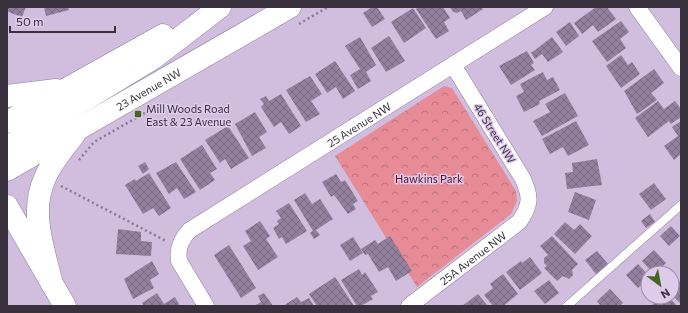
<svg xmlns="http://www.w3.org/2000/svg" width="688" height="313" font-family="Commissioner,sans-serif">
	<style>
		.park { fill: url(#park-crowns) }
		.building { fill: url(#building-cross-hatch) }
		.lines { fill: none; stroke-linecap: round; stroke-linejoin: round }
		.lane-casing { stroke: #8e7b99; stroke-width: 9 }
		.street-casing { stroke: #8e7b99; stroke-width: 17 }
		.secondary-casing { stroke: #8e7b99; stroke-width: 23 }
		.path { stroke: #887a92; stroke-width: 2.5; stroke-dasharray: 2 3; stroke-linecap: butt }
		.lane { stroke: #fff; stroke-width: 8 }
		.street { stroke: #fff; stroke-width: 16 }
		.secondary { stroke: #fff; stroke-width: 22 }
		.poi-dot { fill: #436720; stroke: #decaeb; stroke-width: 1.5 }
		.labels { text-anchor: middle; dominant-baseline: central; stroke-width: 3; stroke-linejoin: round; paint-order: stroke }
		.street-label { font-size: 11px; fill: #39313e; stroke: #decaeb }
		.poi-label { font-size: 11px; fill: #39313e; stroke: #decaeb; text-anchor: start }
		.park-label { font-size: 11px; fill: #5c0f22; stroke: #decaeb }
	</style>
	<defs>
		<pattern id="park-crowns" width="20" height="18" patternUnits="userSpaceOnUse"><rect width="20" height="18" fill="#e78c97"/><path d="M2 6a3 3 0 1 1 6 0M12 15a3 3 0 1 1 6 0" fill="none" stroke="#bc737d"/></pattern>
		<pattern id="building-cross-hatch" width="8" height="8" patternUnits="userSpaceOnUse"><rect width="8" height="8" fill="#937f9e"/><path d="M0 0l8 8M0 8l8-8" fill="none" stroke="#796982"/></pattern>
	</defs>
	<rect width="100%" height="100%" fill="#d1bdde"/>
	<path class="park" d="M444,86L452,88L516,191L517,201L511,214L417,287L335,156Z"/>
	<g class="building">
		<path d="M7,7H26L22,17L11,13L7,11Z"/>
		<path d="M44,7H68L69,10L46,16Z"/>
		<path d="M372,7H377L385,19L372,27L363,13Z"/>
		<path d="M419,7H443L450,18L444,22L449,31L436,39L416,9Z"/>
		<path d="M450,7H481L483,9L466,20L461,11L457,13L453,12Z"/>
		<path d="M596,7H607L616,19L598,32L593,25L582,34L574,23Z"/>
		<path d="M413,8L426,28L404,43L391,22Z"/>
		<path d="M621,21L629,32L620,39L626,48L607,62L592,41Z"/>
		<path d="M570,22L579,36L566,46L556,32Z"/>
		<path d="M389,36L405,61L386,72L371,48Z"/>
		<path d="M360,37L376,65L366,72L371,81L358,89L350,75L360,69L345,46Z"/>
		<path d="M552,37L563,52L548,62L542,54L535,59L531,53Z"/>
		<path d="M527,51L534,63L531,65L535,70L511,85L499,66Z"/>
		<path d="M621,55L628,65L632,62L640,74L621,88L606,66Z"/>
		<path d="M335,61L355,91L343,99L336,87L327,93L315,74Z"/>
		<path d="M654,69L664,83L651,93L657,100L637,114L624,91Z"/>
		<path d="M543,72L547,80L553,77L560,90L539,101L540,104L524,112L516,96L524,92L520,84Z"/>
		<path d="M310,76L322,94L311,101L320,114L306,122L286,90Z"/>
		<path d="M565,93L578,116L542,136L533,121L550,112L545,104Z"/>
		<path d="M281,94L301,126L289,134L281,122L274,127L261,107L264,104L260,99L266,96L269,101Z"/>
		<path d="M658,101L664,109L675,101L681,109V117L671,124L669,121L648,137L635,118Z"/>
		<path d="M255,112L267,132L259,137L266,148L252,156L235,124Z"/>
		<path d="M576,121L589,145L568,156L563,147L550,154L542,139Z"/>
		<path d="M681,121V154L674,160L664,146L678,136L672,127Z"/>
		<path d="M228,126L249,158L231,169L225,159L220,163L205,140Z"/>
		<path d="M202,145L217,169L210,173L215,180L200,190L180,159Z"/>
		<path d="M597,159L602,185L567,189L565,173L573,172L572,163Z"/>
		<path d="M145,162L149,169L143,174L138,166Z"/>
		<path d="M176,162L196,192L184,199L177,188L169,194L156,173Z"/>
		<path d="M149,173L171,208L159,216L153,208L143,214L125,185L135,179L136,181Z"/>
		<path d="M336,174L341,182L345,180L358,201L353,204L356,209L348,214L334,195L331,197L322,182Z"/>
		<path d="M654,183L666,199L651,210L639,194Z"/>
		<path d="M575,192L596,200L589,220L568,212Z"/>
		<path d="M305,193L312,204L320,199L333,219L316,230L320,235L314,239L310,233L313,231L294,200Z"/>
		<path d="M289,203L307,231L286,244L282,237L279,239L273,228L279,224L277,221L281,218L276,211Z"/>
		<path d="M650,214L655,222L646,228L641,221Z"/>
		<path d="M260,221L270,236L266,239L278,257L258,270L243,246L251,241L245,231Z"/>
		<path d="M565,222L574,230L580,224L592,236L575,254L554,234Z"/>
		<path d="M671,226L680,236L669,246L660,236Z"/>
		<path d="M118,229L141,232V241L152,242L151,256L116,254Z"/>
		<path d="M390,236L412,271L396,281L388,267L379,272L368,254L365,255L361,249L375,240L378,244Z"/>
		<path d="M552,236L578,264L572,270L573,275L569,279L563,276L557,281L544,268L547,266L544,263V258L548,255L540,246Z"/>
		<path d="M353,237L363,253L350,261L340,245Z"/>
		<path d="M229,245L256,288L241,298L214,255Z"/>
		<path d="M654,250L666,263L655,273H653L642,261Z"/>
		<path d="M597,251L608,264L596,274L585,260Z"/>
		<path d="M530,257L542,273L520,290L506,272L521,261L522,263Z"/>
		<path d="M152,261L159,274L150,280L154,288L133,299L124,279Z"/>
		<path d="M638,264L648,275V280L638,288L626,275Z"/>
		<path d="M359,269L362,275L365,272L378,292L371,296L373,299L361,306H357L341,280Z"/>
		<path d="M503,274L518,294L503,306H493L484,295L493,288L490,284Z"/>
		<path d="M335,277L354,306H317L309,294Z"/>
		<path d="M549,280L559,293L545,304L534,291Z"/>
		<path d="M681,280V304L672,295V288Z"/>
		<path d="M610,289L623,303L620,306H601L597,301Z"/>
		<path d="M157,293L164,304L175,297L180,306H144L142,303Z"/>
		<path d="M264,293L273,306H254L261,302L258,296Z"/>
		<path d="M478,294L488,306H462Z"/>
		<path d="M297,297L301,302L309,298L314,306H283Z"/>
		<path d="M661,297H669L677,306H651Z"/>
	</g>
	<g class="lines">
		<defs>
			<path id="lane" d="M567,306L681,205"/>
			<g id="street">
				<path d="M637,7L681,68"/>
				<path id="s1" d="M206,306L179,261C177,248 181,239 190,230L545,7"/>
				<path id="s2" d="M409,306L519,222C531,205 531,197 523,179L453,65"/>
			</g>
			<g id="secondary">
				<path d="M7,96L56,90"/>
				<path d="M7,122L163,35"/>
				<path d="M7,150L14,143L155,57L220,7"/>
				<path id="s3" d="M7,170L290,7"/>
				<path d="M7,206L65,306"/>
				<path d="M52,284C44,250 29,212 45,178C51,163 64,148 74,135"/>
			</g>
		</defs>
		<use href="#lane" class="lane-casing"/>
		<use href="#street" class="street-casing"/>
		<use href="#secondary" class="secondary-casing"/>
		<g class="path">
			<path d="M299,24L328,7"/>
			<path d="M79,160L94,142L159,105"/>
			<path d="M61,186L166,241"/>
		</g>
		<use href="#lane" class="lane"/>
		<use href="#street" class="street"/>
		<use href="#secondary" class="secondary"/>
	</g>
	<rect class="poi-dot" x="134" y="110" width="8" height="8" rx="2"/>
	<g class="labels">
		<g class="street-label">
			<text stroke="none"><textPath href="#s3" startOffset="163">23 Avenue NW</textPath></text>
			<text stroke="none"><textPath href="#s1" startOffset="286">25 Avenue NW</textPath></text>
			<text transform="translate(495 133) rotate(58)">46 Street NW</text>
			<text stroke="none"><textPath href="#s2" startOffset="80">25A Avenue NW</textPath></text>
		</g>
		<g class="poi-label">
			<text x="146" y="108">Mill Woods Road<tspan x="146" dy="13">East &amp; 23 Avenue</tspan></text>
		</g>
		<g class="park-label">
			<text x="429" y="178">Hawkins Park</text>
		</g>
	</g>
	<rect width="688" height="313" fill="none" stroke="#39313e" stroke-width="16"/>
	<g transform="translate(660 285) rotate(148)"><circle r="19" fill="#decaeb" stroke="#9c8da6"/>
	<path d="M0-3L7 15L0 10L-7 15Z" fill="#436720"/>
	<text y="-6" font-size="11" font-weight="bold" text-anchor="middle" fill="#39313e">N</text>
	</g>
	<path d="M10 26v6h105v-6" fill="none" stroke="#39313e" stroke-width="2"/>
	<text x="16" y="26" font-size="12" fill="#39313e" stroke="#decaeb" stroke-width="3" paint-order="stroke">50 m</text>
</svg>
